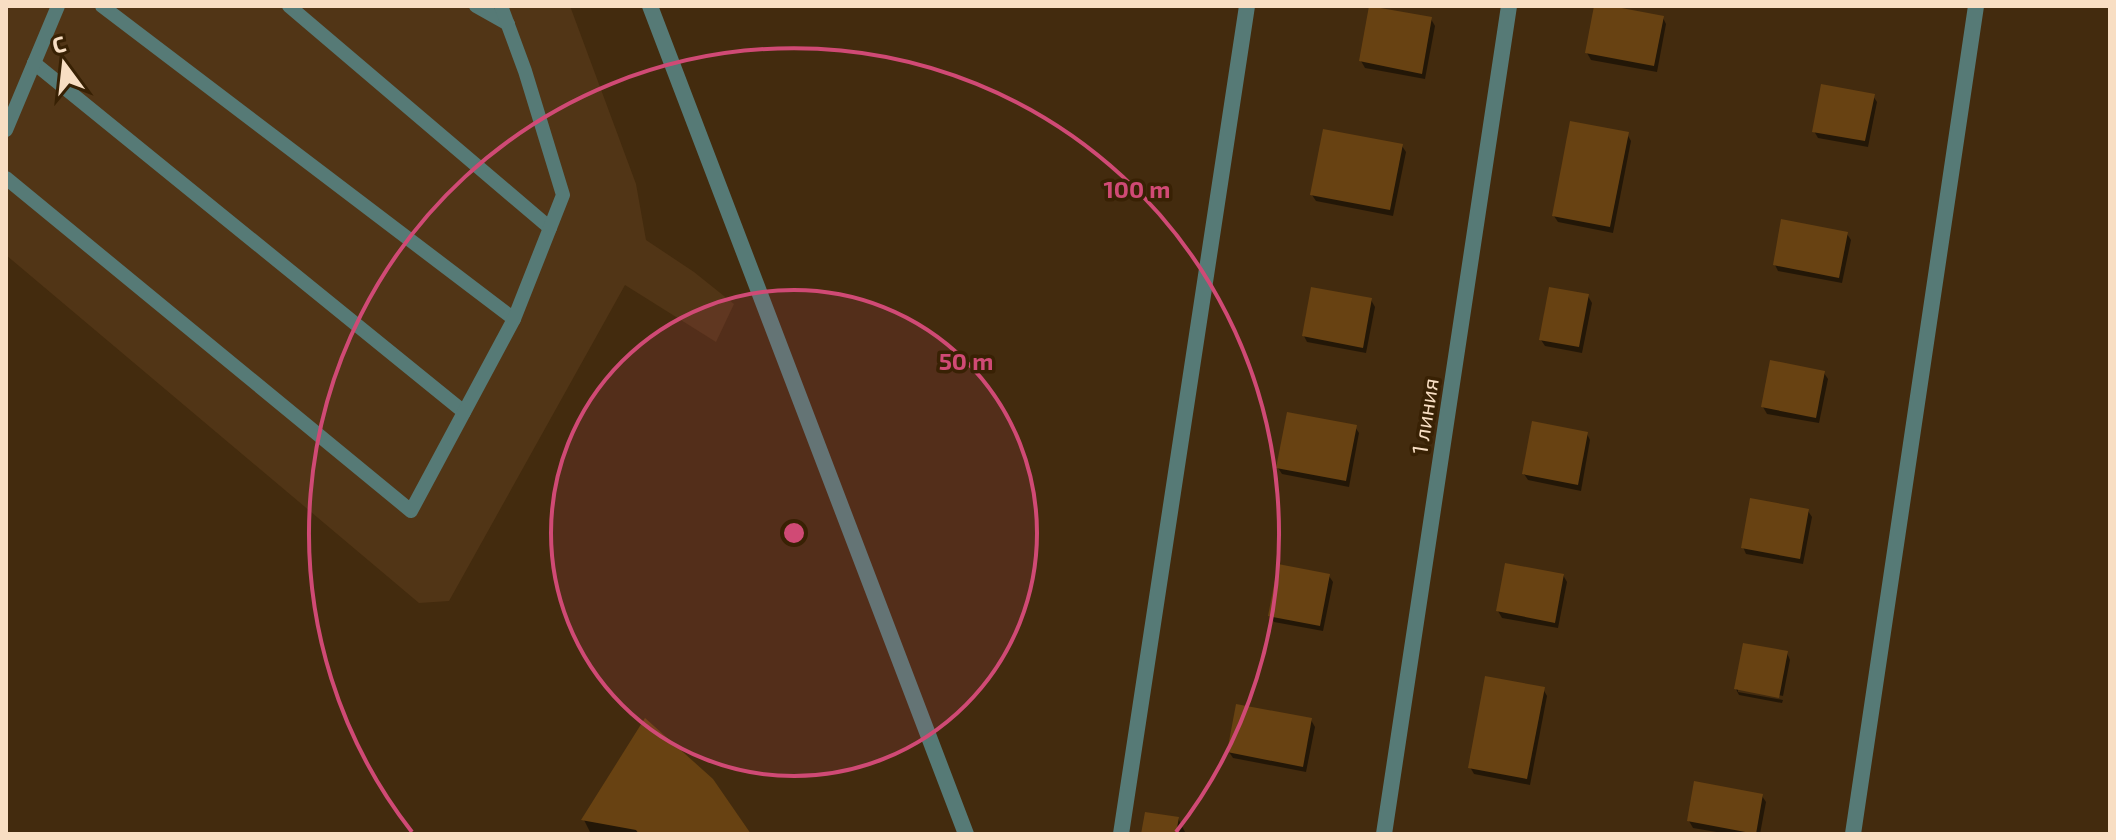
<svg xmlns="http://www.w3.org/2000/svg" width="2116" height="840" font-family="'Exo 2',sans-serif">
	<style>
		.built { fill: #513516 }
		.shadow { fill: #0007 }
		.building { fill: #684212 }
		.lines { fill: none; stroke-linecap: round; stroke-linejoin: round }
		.service { stroke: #567a76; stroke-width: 14 }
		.minor { stroke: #567a76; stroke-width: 16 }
		.ring { fill: none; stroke: #d04a75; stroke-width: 4 }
		.labels { text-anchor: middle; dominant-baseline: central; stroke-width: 7; stroke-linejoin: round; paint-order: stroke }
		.street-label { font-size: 22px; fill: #f8dec3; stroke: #382104 }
		.centre { fill: #d04a75; stroke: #382104; stroke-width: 4 }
		.ring-label { font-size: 24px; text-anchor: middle; font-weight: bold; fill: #d04a75; stroke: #382104; stroke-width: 7; stroke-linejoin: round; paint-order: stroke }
	</style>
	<rect width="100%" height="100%" fill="#432b0e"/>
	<path class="built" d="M6,6H570L636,184L646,240L694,272L734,304L716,342L625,285L449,601L419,603L6,255V28L8,22L6,21Z"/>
	<g class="shadow">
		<path d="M1596,6L1663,18L1666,24L1657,72L1591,60L1587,53Z"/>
		<path d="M1431,19L1435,26L1425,79L1365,68L1361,61Z"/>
		<path d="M1873,96L1877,102L1868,147L1818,138L1814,131Z"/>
		<path d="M1627,134L1631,141L1613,233L1558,222L1554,216Z"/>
		<path d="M1402,146L1406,152L1393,216L1316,201L1312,195Z"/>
		<path d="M1847,234L1851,240L1842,283L1778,271L1775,265Z"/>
		<path d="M1588,296L1592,303L1582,353L1545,346L1541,340Z"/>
		<path d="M1371,300L1375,307L1366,353L1307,342L1304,336Z"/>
		<path d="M1824,373L1828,379L1819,423L1767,414L1763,407Z"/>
		<path d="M1355,427L1359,433L1349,487L1282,474L1278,468Z"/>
		<path d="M1587,434L1590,440L1581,491L1528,480L1524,474Z"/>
		<path d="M1808,511L1812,517L1803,564L1746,554L1743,547Z"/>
		<path d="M1563,575L1567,582L1558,628L1502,618L1498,611Z"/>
		<path d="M1329,576L1333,582L1323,631L1274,622L1271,616Z"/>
		<path d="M1787,653L1790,660L1783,696L1738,688V692L1783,700L1782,703L1739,695L1736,689Z"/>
		<path d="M1543,689L1547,696L1530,785L1474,774L1470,767Z"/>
		<path d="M1311,720L1315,727L1306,772L1233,758L1229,752Z"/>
		<path d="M1762,796L1766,802L1760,834H1728L1693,828L1689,821Z"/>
		<path d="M1178,818L1186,834H1143Z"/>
		<path d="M584,820L749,834H591Z"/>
	</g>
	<g class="building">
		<path d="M1369,6L1432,17L1422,74L1359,61Z"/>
		<path d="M1594,6H1611L1664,16L1654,66L1585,53Z"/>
		<path d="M1821,84L1875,94L1865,141L1812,132Z"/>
		<path d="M1570,121L1629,132L1610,227L1552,216Z"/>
		<path d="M1323,129L1403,144L1390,210L1310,195Z"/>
		<path d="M1781,219L1848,232L1839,278L1773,265Z"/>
		<path d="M1311,287L1372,298L1363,348L1302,336Z"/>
		<path d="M1549,287L1589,294L1579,347L1539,340Z"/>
		<path d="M1770,360L1825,371L1816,418L1761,407Z"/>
		<path d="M1287,412L1357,425L1346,481L1276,468Z"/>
		<path d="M1532,421L1588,432L1578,485L1522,474Z"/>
		<path d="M1750,498L1809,509L1800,559L1741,548Z"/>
		<path d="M1505,563L1564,574L1555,623L1496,611Z"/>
		<path d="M1278,564L1330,574L1320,626L1268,616Z"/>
		<path d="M1743,643L1788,651L1779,698L1734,689Z"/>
		<path d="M1485,676L1545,687L1527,779L1468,768Z"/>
		<path d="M1236,704L1312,718L1303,767L1227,752Z"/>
		<path d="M645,718L713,779L751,834H639L636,830L581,820Z"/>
		<path d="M1694,781L1763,794L1756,834L1687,821Z"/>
		<path d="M1145,812L1179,817L1176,834H1141Z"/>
	</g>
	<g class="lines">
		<g class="service">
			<path d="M102,6L514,319"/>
			<path d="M289,6L550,228"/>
			<path d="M476,6L508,24"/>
			<path d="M34,63L464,412"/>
			<path d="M6,130L58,6"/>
			<path d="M6,178L411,511L514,319L563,195L525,71L501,6"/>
		</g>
		<g class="minor">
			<path d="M650,6L966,834"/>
			<path d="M1121,834L1247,6"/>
			<path d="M1384,834L1509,6"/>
			<path d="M1853,834L1976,6"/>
		</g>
	</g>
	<circle cx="794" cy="533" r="243" fill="#d04a75" fill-opacity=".12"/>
	<g class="ring">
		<circle cx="794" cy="533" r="243"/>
		<path d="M412 832A485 485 0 1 1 1176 832"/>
	</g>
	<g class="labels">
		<g class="street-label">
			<text transform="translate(1424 416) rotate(-81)">1 линия</text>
		</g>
	</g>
	<circle cx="794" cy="533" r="12" class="centre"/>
	<g class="ring-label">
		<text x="1137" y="198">100 m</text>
		<text x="966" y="370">50 m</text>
	</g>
	<rect width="2116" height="840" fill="none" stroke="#f8dec3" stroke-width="16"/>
	<g transform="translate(64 64) rotate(345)" stroke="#382104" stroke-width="6" paint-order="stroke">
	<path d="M0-6L14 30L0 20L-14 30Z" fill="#f8dec3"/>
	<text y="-12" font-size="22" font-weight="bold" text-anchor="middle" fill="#f8dec3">С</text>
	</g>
</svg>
